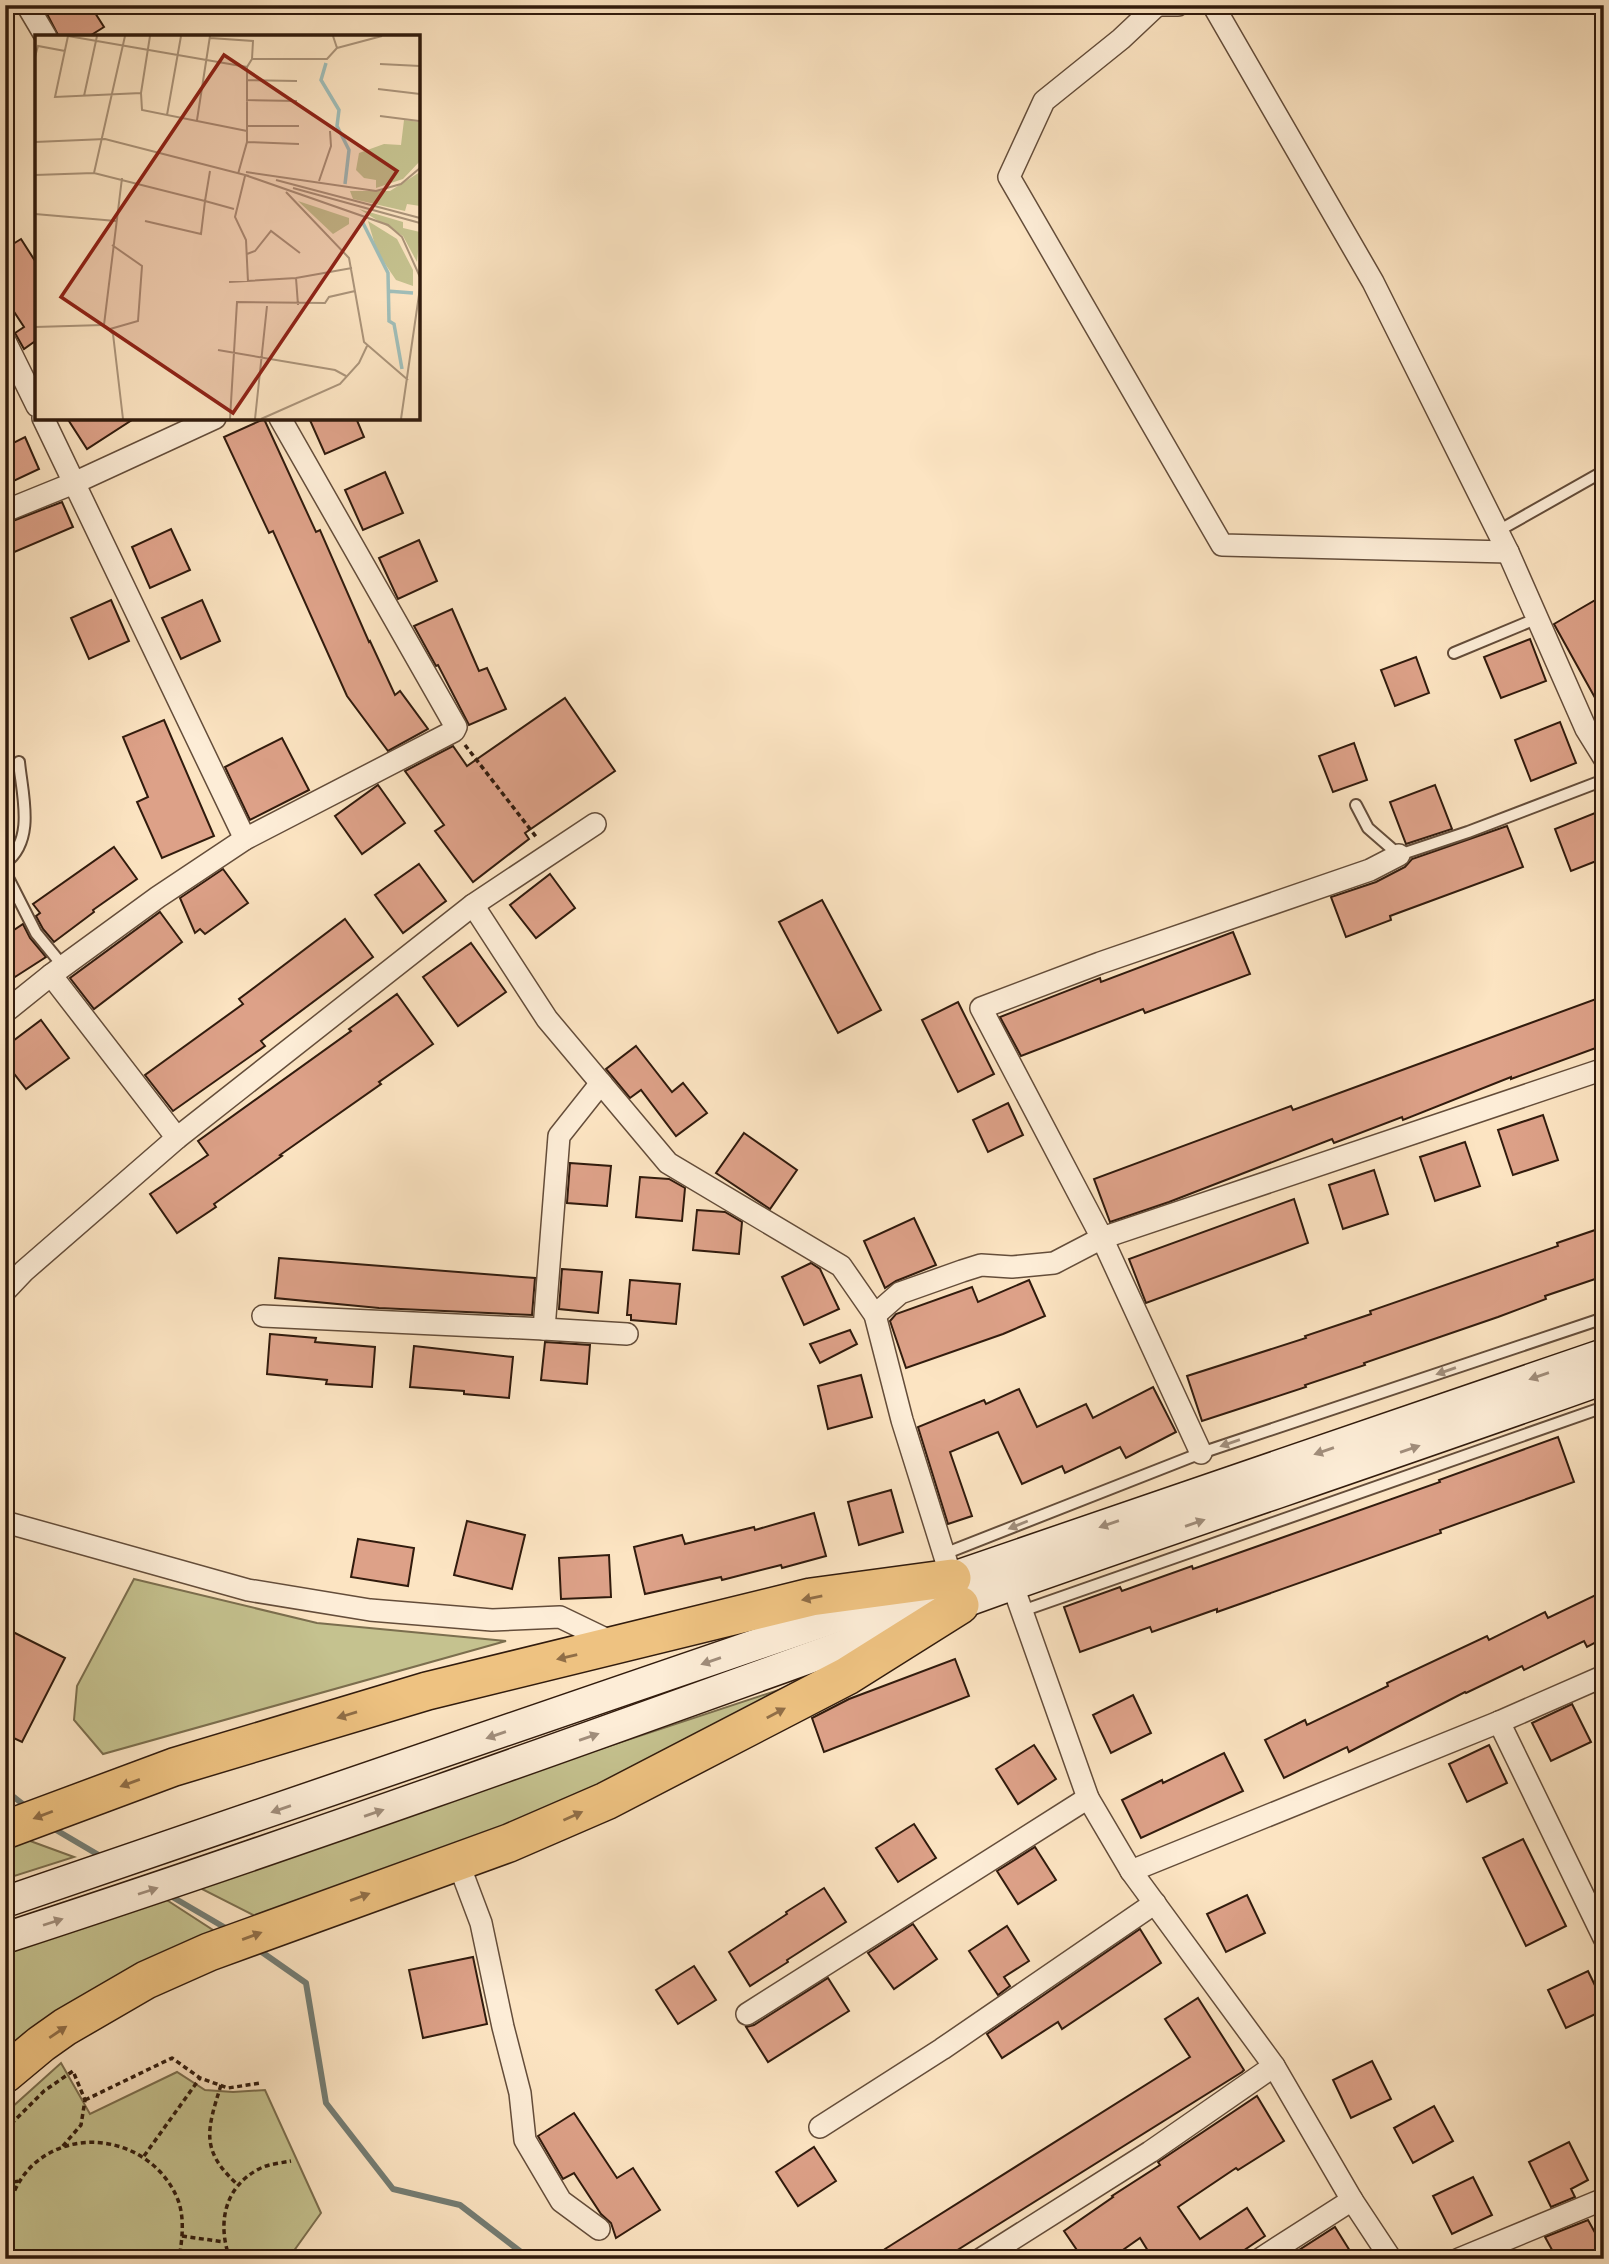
<svg xmlns="http://www.w3.org/2000/svg" width="1609" height="2264" font-family="'IM FELL Great Primer',serif">
	<style>
		.green { fill: #c5c28f; stroke: #7b6e4e; stroke-width: 2 }
		.lines { fill: none; stroke-linecap: round; stroke-linejoin: round }
		.stream { stroke: #747d74; stroke-width: 6 }
		.building { fill: #dda188; stroke: #311b0d; stroke-width: 2 }
		.lane-casing { stroke: #644d3a; stroke-width: 14 }
		.street-casing { stroke: #644d3a; stroke-width: 24 }
		.secondary-casing { stroke: #311b0d; stroke-width: 33 }
		.highway-casing { stroke: #311b0d; stroke-width: 40 }
		.path { stroke: #311b0d; stroke-width: 3.5; stroke-dasharray: 5 3.5; stroke-linecap: butt }
		.lane { stroke: #fdedd7; stroke-width: 10 }
		.street { stroke: #fdedd7; stroke-width: 21 }
		.secondary { stroke: #fdedd7; stroke-width: 30 }
		.highway { stroke: #eec281; stroke-width: 37 }
		.oneway { fill: #a18e7c }
		.oneway2 { fill: #906e47 }
		.inset-river { fill: none; stroke: #a0beb9; stroke-width: 3.5 }
		.inset-road { fill: none; stroke: #ab947a; stroke-width: 2 }
		.view { fill: #8f2418; fill-opacity: 0.15; stroke: #8f2418; stroke-width: 3.5 }
		.inset-edge { fill: none; stroke: #311b0d; stroke-width: 3.5 }
	</style>
	<rect width="100%" height="100%" fill="#fce4c2"/>
	<filter id="stains"><feTurbulence type="fractalNoise" baseFrequency=".00286" numOctaves="4"/><feColorMatrix values="0 0 0 0 .2 0 0 0 0 .09 0 0 0 0 .02 0 0 0 .5 -.17"/></filter>
	<radialGradient id="worn" r=".72"><stop offset=".6" stop-color="#630" stop-opacity="0"/><stop offset="1" stop-color="#630" stop-opacity=".3"/></radialGradient>
	<g class="green">
		<path d="M134,1579L317,1623L506,1641L103,1754L74,1720L77,1686Z"/>
		<path d="M842,1669L504,1830L255,1916L192,1884Z"/>
		<path d="M22,1838L74,1857L5,1879V1844Z"/>
		<path d="M159,1895L216,1932L5,2055V1952Z"/>
		<path d="M61,2063L90,2114L177,2072L205,2090L233,2092L265,2090L321,2213L288,2259H5V2116L10,2109Z"/>
	</g>
	<g class="lines">
		<g class="stream">
			<path d="M5,1790L29,1809"/>
			<path d="M51,1827L102,1857"/>
			<path d="M169,1895L229,1930"/>
			<path d="M256,1948L306,1983L326,2103L393,2189L460,2205L530,2259"/>
		</g>
	</g>
	<g class="building">
		<path d="M49,5H90L104,27L88,37H59L44,8Z"/>
		<path d="M21,239L37,264V347L34,342L24,349L15,333L24,327L5,298V249Z"/>
		<path d="M67,418H135L87,449Z"/>
		<path d="M309,418H356L364,437L325,454Z"/>
		<path d="M264,419L316,532L320,530L369,642L370,641L395,695L400,691L428,729L388,751L347,696L273,531L269,533L224,437Z"/>
		<path d="M25,437L39,469L5,485V447Z"/>
		<path d="M385,472L403,513L363,530L345,490Z"/>
		<path d="M62,502L73,527L5,556V524Z"/>
		<path d="M171,529L190,570L150,588L132,547Z"/>
		<path d="M419,540L437,581L398,599L379,558Z"/>
		<path d="M1604,595V714L1554,624Z"/>
		<path d="M111,600L129,641L89,659L71,618Z"/>
		<path d="M202,600L220,641L181,659L162,618Z"/>
		<path d="M452,609L479,671L487,668L506,709L469,725L438,665L436,666L414,626Z"/>
		<path d="M1530,639L1546,681L1501,698L1484,657Z"/>
		<path d="M1416,657L1429,693L1395,706L1381,670Z"/>
		<path d="M565,698L615,771L525,833L529,839L473,882L435,831L444,825L405,771L453,746L467,766Z"/>
		<path d="M164,720L214,836L162,858L137,802L148,797L123,737Z"/>
		<path d="M1560,722L1576,763L1531,781L1515,740Z"/>
		<path d="M282,738L309,790L250,820L225,767Z"/>
		<path d="M1354,743L1367,780L1333,792L1319,756Z"/>
		<path d="M378,785L405,823L362,854L335,816Z"/>
		<path d="M1435,785L1452,829L1406,844L1390,802Z"/>
		<path d="M1600,811L1604,821V858L1571,871L1555,829Z"/>
		<path d="M1507,826L1523,867L1390,916L1391,920L1346,937L1331,897L1376,882L1405,867L1412,859Z"/>
		<path d="M114,847L137,879L93,910L94,912L54,942L43,929L36,916L40,913L33,904Z"/>
		<path d="M419,864L446,901L403,933L375,895Z"/>
		<path d="M223,869L248,903L205,934L200,929L195,933L180,898Z"/>
		<path d="M550,874L575,908L536,938L510,905Z"/>
		<path d="M822,900L881,1010L838,1033L779,922Z"/>
		<path d="M160,912L182,942L94,1009L70,978Z"/>
		<path d="M345,919L373,957L261,1041L265,1046L173,1111L145,1075L243,1004L239,999Z"/>
		<path d="M23,924L30,938L46,957L15,977L5,962V936Z"/>
		<path d="M1233,932L1250,974L1145,1013L1143,1009L1021,1056L1000,1017L1100,978L1101,982Z"/>
		<path d="M471,943L506,992L458,1026L423,977Z"/>
		<path d="M397,994L433,1044L379,1082L381,1084L280,1155L282,1156L214,1204L216,1207L177,1233L150,1194L208,1155L198,1141L351,1031L349,1029Z"/>
		<path d="M1596,999L1604,1019V1045L1511,1079V1077L1403,1120L1402,1117L1334,1143L1332,1139L1169,1202L1110,1222L1094,1179L1291,1106L1293,1110Z"/>
		<path d="M958,1002L994,1074L958,1092L922,1020Z"/>
		<path d="M41,1020L69,1058L26,1089L5,1062V1047Z"/>
		<path d="M636,1046L672,1092L683,1083L707,1113L676,1136L641,1090L630,1098L606,1069Z"/>
		<path d="M1008,1103L1023,1135L988,1152L973,1120Z"/>
		<path d="M1543,1115L1558,1160L1513,1175L1498,1130Z"/>
		<path d="M744,1133L797,1170L770,1209L716,1173Z"/>
		<path d="M1465,1142L1480,1186L1435,1201L1420,1157Z"/>
		<path d="M570,1163L611,1166L607,1206L567,1203Z"/>
		<path d="M1374,1170L1388,1214L1343,1229L1329,1185Z"/>
		<path d="M640,1177L669,1179L685,1188L682,1221L636,1217Z"/>
		<path d="M1294,1199L1308,1243L1146,1303L1129,1259Z"/>
		<path d="M697,1210L725,1212L742,1222L739,1254L693,1250Z"/>
		<path d="M914,1218L936,1265L896,1281L885,1288L864,1241Z"/>
		<path d="M1604,1227V1276L1545,1296L1546,1299L1498,1317L1364,1363L1365,1365L1305,1385L1306,1387L1202,1421L1187,1376L1306,1338L1305,1336L1371,1314L1370,1311L1558,1246L1557,1243Z"/>
		<path d="M279,1258L535,1278L532,1315L379,1308L275,1298Z"/>
		<path d="M811,1263L820,1269L839,1309L804,1325L782,1277Z"/>
		<path d="M562,1269L602,1272L598,1313L559,1309Z"/>
		<path d="M630,1280L680,1284L676,1324L631,1320V1315H627Z"/>
		<path d="M1029,1280L1045,1316L1003,1334L906,1368L890,1321L896,1314L972,1287L978,1302Z"/>
		<path d="M850,1330L857,1344L820,1363L810,1344Z"/>
		<path d="M270,1334L316,1338L315,1342L375,1347L372,1387L326,1384L327,1380L267,1374Z"/>
		<path d="M545,1342L590,1345L587,1384L541,1380Z"/>
		<path d="M414,1346L513,1357L509,1398L464,1394V1391L410,1387Z"/>
		<path d="M861,1375L872,1417L828,1429L818,1386Z"/>
		<path d="M1153,1387L1176,1432L1126,1458L1120,1447L1065,1473L1062,1466L1022,1484L998,1432L950,1452L972,1516L948,1524L918,1427L984,1400L986,1404L1019,1389L1037,1427L1086,1404L1093,1418Z"/>
		<path d="M1558,1437L1574,1482L1440,1530L1441,1533L1217,1612V1609L1152,1632L1150,1627L1080,1652L1064,1607L1120,1587L1122,1591L1192,1566L1193,1569L1440,1482L1439,1480Z"/>
		<path d="M891,1490L903,1532L859,1545L848,1502Z"/>
		<path d="M814,1513L826,1556L782,1568L781,1565L722,1580L721,1577L645,1594L634,1547L682,1535L685,1544L754,1527L755,1530Z"/>
		<path d="M467,1521L525,1535L512,1589L454,1575Z"/>
		<path d="M358,1539L414,1548L408,1586L351,1577Z"/>
		<path d="M609,1555L611,1597L561,1599L559,1558Z"/>
		<path d="M1604,1591V1638L1587,1647L1584,1641L1524,1670L1522,1666L1466,1693L1465,1692L1349,1752L1347,1747L1284,1778L1265,1740L1305,1720L1307,1725L1388,1686L1387,1683L1487,1636L1489,1640L1545,1612L1548,1618Z"/>
		<path d="M5,1628L65,1658L22,1742L5,1734Z"/>
		<path d="M955,1659L969,1696L824,1752L812,1718L849,1699Z"/>
		<path d="M1133,1695L1151,1733L1111,1753L1093,1715Z"/>
		<path d="M1572,1704L1591,1742L1551,1761L1532,1723Z"/>
		<path d="M1034,1745L1056,1779L1018,1804L996,1769Z"/>
		<path d="M1489,1745L1507,1783L1467,1802L1449,1764Z"/>
		<path d="M1224,1753L1243,1791L1141,1838L1122,1800L1162,1780L1163,1783Z"/>
		<path d="M914,1824L936,1858L898,1882L876,1848Z"/>
		<path d="M1523,1839L1566,1926L1526,1946L1483,1858Z"/>
		<path d="M1035,1847L1056,1880L1018,1904L997,1871Z"/>
		<path d="M824,1888L846,1922L787,1960L788,1962L750,1986L729,1952L787,1914L786,1912Z"/>
		<path d="M1247,1895L1265,1933L1226,1952L1207,1914Z"/>
		<path d="M913,1924L937,1959L894,1989L868,1953Z"/>
		<path d="M1007,1926L1029,1961L1004,1977L1010,1986L998,1995L969,1951Z"/>
		<path d="M1140,1929L1161,1963L1062,2029L1058,2022L1002,2058L987,2034Z"/>
		<path d="M473,1957L487,2024L423,2038L409,1970Z"/>
		<path d="M694,1966L716,2000L678,2024L656,1990Z"/>
		<path d="M1588,1971L1604,2004V2010L1566,2028L1548,1990Z"/>
		<path d="M828,1978L849,2011L768,2062L746,2027L754,2025Z"/>
		<path d="M1198,1998L1244,2070L1242,2072L943,2259H891L885,2249L1190,2057L1165,2019Z"/>
		<path d="M1372,2061L1391,2099L1351,2118L1333,2080Z"/>
		<path d="M1257,2096L1284,2141L1238,2170L1236,2168L1178,2207L1200,2239L1247,2208L1265,2236L1231,2259H1153L1140,2238L1110,2259H1083L1064,2231L1113,2197L1112,2196L1160,2165L1158,2162Z"/>
		<path d="M1434,2106L1453,2141L1413,2163L1394,2128Z"/>
		<path d="M574,2113L617,2178L633,2168L660,2210L616,2238L611,2223L601,2214L574,2173L563,2179L538,2136Z"/>
		<path d="M1569,2142L1588,2180L1571,2189L1575,2197L1551,2207L1529,2162Z"/>
		<path d="M814,2147L836,2181L798,2206L776,2172Z"/>
		<path d="M1473,2177L1492,2215L1452,2234L1433,2196Z"/>
		<path d="M1588,2220L1603,2247L1582,2259H1557L1545,2237Z"/>
		<path d="M1335,2227L1355,2259H1285Z"/>
	</g>
	<g class="lines">
		<defs>
			<g id="lane">
				<path d="M1498,531L1604,471"/>
				<path d="M1454,653L1538,618"/>
				<path d="M1356,805L1368,828L1399,855L1468,832L1604,780"/>
				<path d="M5,863C36,840 22,794 19,762"/>
				<path d="M5,872L36,933L63,966"/>
				<path d="M944,1554L1201,1453L1604,1318"/>
				<path d="M1022,1611L1604,1407"/>
			</g>
			<g id="street">
				<path d="M27,5L46,37"/>
				<path d="M1152,5H1178"/>
				<path d="M1213,5L1373,282L1508,552L1586,729L1604,758"/>
				<path d="M1155,7L1121,39L1044,101L1009,177L1222,545L1508,552"/>
				<path d="M5,341L37,406"/>
				<path d="M43,418L245,839"/>
				<path d="M5,511L74,483L215,418"/>
				<path d="M1399,855L1370,870L1100,963L981,1008L1102,1238L1604,1069"/>
				<path d="M473,905L547,1019L668,1163L841,1266L875,1315L902,1420L954,1586"/>
				<path d="M51,975L177,1138"/>
				<path d="M5,1012L51,975L158,897L245,839L454,731L456,727L280,418"/>
				<path d="M5,1291L24,1271L177,1138L473,905L595,824"/>
				<path d="M875,1315L900,1293L962,1271L981,1265L1012,1267L1054,1263L1102,1238L1201,1453"/>
				<path d="M263,1316L544,1329L559,1136L601,1083"/>
				<path d="M544,1329L627,1334"/>
				<path d="M5,1522L248,1590L370,1610L492,1620L560,1617L616,1644"/>
				<path d="M1008,1572L1088,1798L1131,1871L1274,2066L1352,2200L1391,2259"/>
				<path d="M1499,1722L1604,1938"/>
				<path d="M458,1862L481,1923L503,2027L520,2093L525,2140L561,2201L599,2229"/>
				<path d="M1131,1871L1499,1722L1604,1676"/>
				<path d="M747,2014L1088,1798"/>
				<path d="M820,2127L942,2049L1155,1903"/>
				<path d="M981,2259L1150,2152L1274,2066"/>
				<path d="M1260,2259L1352,2200"/>
				<path d="M1459,2259L1604,2199"/>
			</g>
			<g id="secondary">
				<path d="M5,1902L1604,1354"/>
				<path d="M5,1938C342,1828 675,1706 1009,1586C1207,1516 1406,1450 1604,1379"/>
			</g>
			<g id="highway">
				<path d="M5,1830L174,1767L427,1691L811,1597L952,1578"/>
				<path d="M5,2074L41,2044L65,2027L146,1980L209,1952L509,1843L606,1801L847,1676L960,1605"/>
			</g>
		</defs>
		<use href="#lane" class="lane-casing"/>
		<use href="#street" class="street-casing"/>
		<use href="#secondary" class="secondary-casing"/>
		<use href="#highway" class="highway-casing"/>
		<g class="path">
			<path d="M465,745L537,838"/>
			<path d="M221,2085C207,2130 200,2150 237,2184"/>
			<path d="M85,2100L172,2058L200,2078L228,2088L261,2083"/>
			<path d="M5,2130L44,2091L73,2071L85,2100L81,2125L62,2147"/>
			<path d="M144,2156L200,2078"/>
			<path d="M5,2183L20,2181"/>
			<path d="M5,2214C12,2195 19,2177 35,2163C82,2123 156,2144 178,2200C185,2219 182,2240 179,2259"/>
			<path d="M182,2236L224,2242"/>
			<path d="M5,2249L9,2259"/>
			<path d="M230,2259C217,2224 224,2187 259,2169C268,2164 281,2163 291,2161"/>
		</g>
		<use href="#lane" class="lane"/>
		<use href="#street" class="street"/>
		<use href="#secondary" class="secondary"/>
		<use href="#highway" class="highway"/>
	</g>
	<defs><path id="oneway-solid" d="M-6-.8H1V-3.2L6.5 0L1 3.2V.8H-6Z" transform="scale(1.75)"/></defs>
	<g class="oneway">
		<use href="#oneway-solid" transform="translate(1446 1371) rotate(161)"/>
		<use href="#oneway-solid" transform="translate(1539 1376) rotate(161)"/>
		<use href="#oneway-solid" transform="translate(1230 1443) rotate(161)"/>
		<use href="#oneway-solid" transform="translate(1410 1449) rotate(-19)"/>
		<use href="#oneway-solid" transform="translate(1324 1451) rotate(161)"/>
		<use href="#oneway-solid" transform="translate(1195 1523) rotate(-19)"/>
		<use href="#oneway-solid" transform="translate(1109 1524) rotate(161)"/>
		<use href="#oneway-solid" transform="translate(1018 1525) rotate(158)"/>
		<use href="#oneway-solid" transform="translate(711 1661) rotate(161)"/>
		<use href="#oneway-solid" transform="translate(496 1735) rotate(161)"/>
		<use href="#oneway-solid" transform="translate(589 1737) rotate(-19)"/>
		<use href="#oneway-solid" transform="translate(281 1809) rotate(161)"/>
		<use href="#oneway-solid" transform="translate(374 1813) rotate(-19)"/>
		<use href="#oneway-solid" transform="translate(148 1891) rotate(-18)"/>
		<use href="#oneway-solid" transform="translate(53 1922) rotate(-18)"/>
	</g>
	<g class="oneway2">
		<use href="#oneway-solid" transform="translate(812 1598) rotate(169)"/>
		<use href="#oneway-solid" transform="translate(567 1657) rotate(167)"/>
		<use href="#oneway-solid" transform="translate(776 1713) rotate(-28)"/>
		<use href="#oneway-solid" transform="translate(347 1715) rotate(163)"/>
		<use href="#oneway-solid" transform="translate(130 1783) rotate(160)"/>
		<use href="#oneway-solid" transform="translate(43 1815) rotate(159)"/>
		<use href="#oneway-solid" transform="translate(573 1816) rotate(-24)"/>
		<use href="#oneway-solid" transform="translate(360 1897) rotate(-20)"/>
		<use href="#oneway-solid" transform="translate(252 1936) rotate(-20)"/>
		<use href="#oneway-solid" transform="translate(58 2032) rotate(-34)"/>
	</g>
	<g transform="translate(35 35)">
		<rect width="385" height="385" fill="#fce4c2"/>
		<path d="M369,85L385,87V126L368,144L341,153V145L329,143L321,135L324,118L349,109L366,110ZM385,137V171L372,169L370,176L318,164L315,156H355ZM263,166L314,183V189L298,199ZM324,174L368,187V193L385,197L382,227L368,201ZM333,186L362,204L378,235V251L361,245L342,217Z" fill="#c5c28f"/>
		<path class="inset-river" d="M291,28L286,45L304,75L302,91L314,115L310,149M327,186L353,238L354,286L359,289L367,334M352,256L378,258"/>
		<path class="inset-road" d="M33,1L20,62L106,58L115,1M33,1L212,32M175,3L218,6L217,24M302,13L347,1M0,22L3,11L30,16M345,29L385,31M212,45L262,46M343,54L385,59M106,58L107,75L212,96M49,61L62,1M211,65L262,66M132,80L146,1M345,81L384,86M162,85L175,1M212,91H264M0,107L70,104L214,141M212,107L264,109M175,136L170,166L199,174M211,137L341,156L366,149L385,133M59,138L90,1M203,139L212,107V32L217,24H292L302,13L298,1M0,140L59,138L170,166L166,199L110,186M210,140L353,190L367,202L385,242M210,141L200,182L211,205L213,247M87,143L69,290L78,299L88,384M241,145L385,183M284,146L296,111L295,96M258,153L385,188M251,157L314,223L329,307L373,345M0,179L81,186M212,219L220,216L236,196L265,218M261,243L263,270M194,247L261,243L317,233M0,292L68,290M75,294L103,286L107,231L77,210M183,315L300,335L311,341M195,384L202,267L290,268L294,262L320,256M220,384L232,271M226,384L305,349L324,328L332,311M366,384L385,253"/>
		<path class="view" d="M189,20L362,136L198,378L26,262Z"/>
		<rect width="385" height="385" class="inset-edge"/>
	</g>
	<rect width="1609" height="2264" fill="none" stroke="#fce4c2" stroke-width="28"/>
	<rect x="7" y="7" width="1595" height="2250" fill="none" stroke="#311b0d" stroke-width="3.5"/>
	<rect x="14" y="14" width="1581" height="2236" fill="none" stroke="#311b0d" stroke-width="2"/>
	<rect width="100%" height="100%" filter="url(#stains)"/>
	<rect width="100%" height="100%" fill="url(#worn)"/>
</svg>
